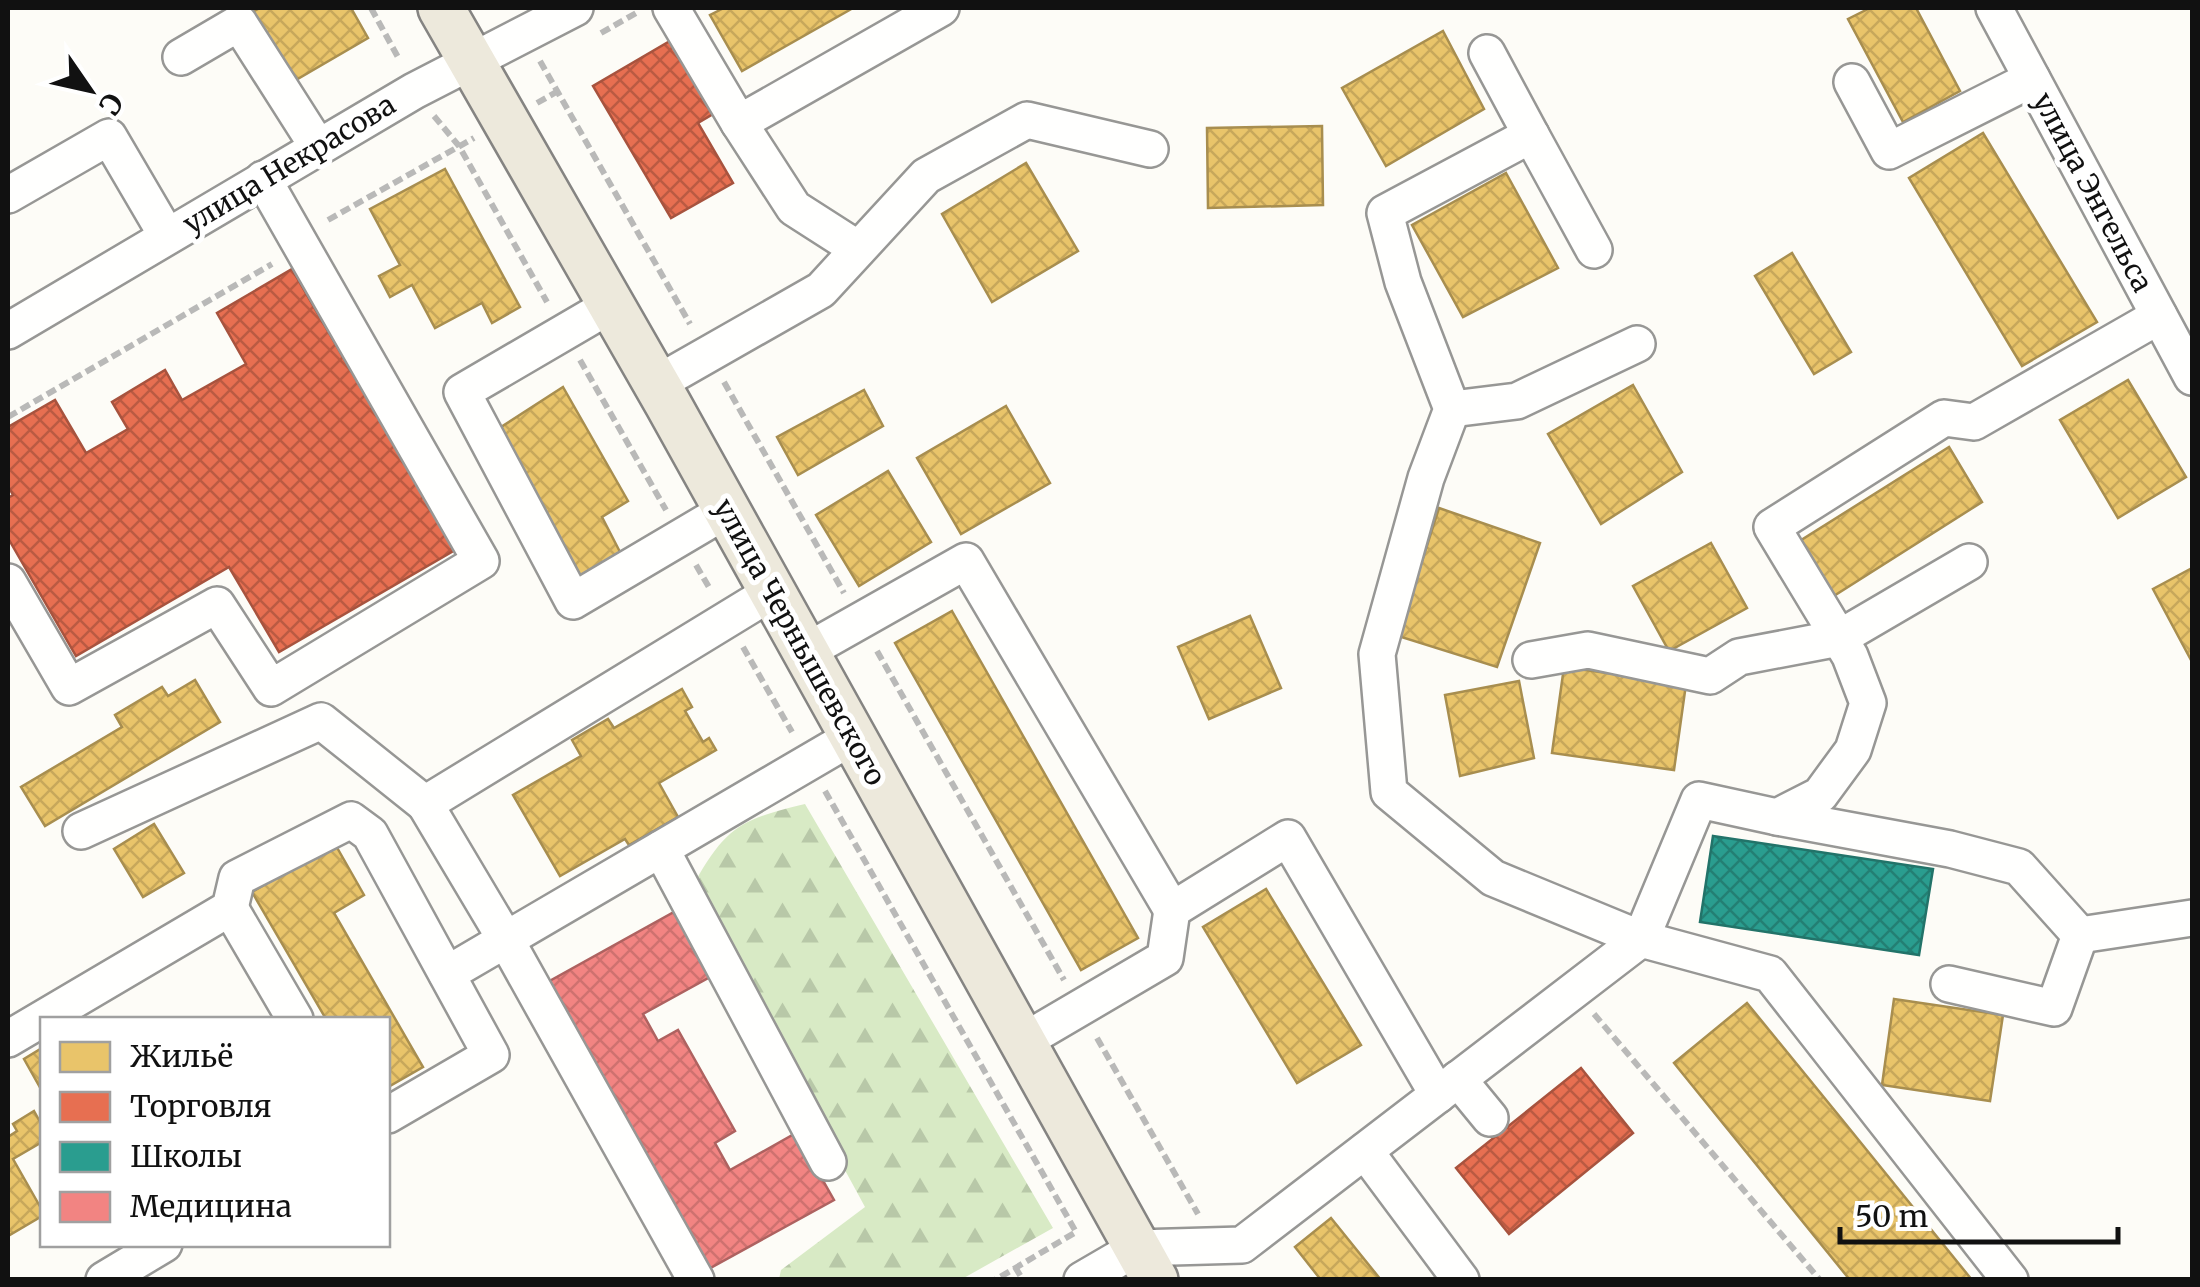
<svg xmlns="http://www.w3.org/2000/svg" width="2200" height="1287" font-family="Merriweather,serif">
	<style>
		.forest { fill: url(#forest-firs) }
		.homes { fill: url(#homes-cross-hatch); stroke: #a88e4f; stroke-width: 2.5 }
		.shops { fill: url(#shops-cross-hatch); stroke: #a7533e; stroke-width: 2.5 }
		.schools { fill: url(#schools-cross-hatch); stroke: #227369; stroke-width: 2.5 }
		.health { fill: url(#health-cross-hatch); stroke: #ae6260; stroke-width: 2.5 }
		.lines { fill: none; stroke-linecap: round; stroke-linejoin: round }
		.minor-casing { stroke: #979795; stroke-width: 40 }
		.major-casing { stroke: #858482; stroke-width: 50 }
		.path { stroke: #b9b9b8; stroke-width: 6; stroke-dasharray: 10 5; stroke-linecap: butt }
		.minor { stroke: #fffffe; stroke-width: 35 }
		.major { stroke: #ede9dc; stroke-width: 45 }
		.labels { text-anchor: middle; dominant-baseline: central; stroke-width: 10; stroke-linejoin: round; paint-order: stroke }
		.street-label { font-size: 28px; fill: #111; stroke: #fff }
	</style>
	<defs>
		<pattern id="forest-firs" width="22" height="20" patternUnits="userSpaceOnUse" patternTransform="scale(2.5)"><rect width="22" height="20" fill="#d8eac5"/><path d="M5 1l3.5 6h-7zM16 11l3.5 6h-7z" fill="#b8c8a8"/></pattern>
		<pattern id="homes-cross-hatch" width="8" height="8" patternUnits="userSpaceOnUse" patternTransform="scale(2.5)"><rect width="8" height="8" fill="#e9c46a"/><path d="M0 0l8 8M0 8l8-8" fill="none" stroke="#c7a75b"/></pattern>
		<pattern id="shops-cross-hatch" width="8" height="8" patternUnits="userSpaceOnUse" patternTransform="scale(2.5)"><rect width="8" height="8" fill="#e76f51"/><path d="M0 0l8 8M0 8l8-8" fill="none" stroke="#ba5a42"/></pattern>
		<pattern id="schools-cross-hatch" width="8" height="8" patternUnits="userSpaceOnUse" patternTransform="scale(2.5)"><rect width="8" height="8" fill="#2a9d8f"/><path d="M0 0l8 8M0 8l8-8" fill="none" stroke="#237f73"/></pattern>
		<pattern id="health-cross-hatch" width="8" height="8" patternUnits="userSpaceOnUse" patternTransform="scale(2.5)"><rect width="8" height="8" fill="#f28482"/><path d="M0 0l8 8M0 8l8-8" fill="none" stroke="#ce716f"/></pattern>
	</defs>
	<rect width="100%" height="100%" fill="#fdfcf7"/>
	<path class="forest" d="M805,804L1053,1228L962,1279H779L781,1270L865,1207L777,1045L695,882C727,825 743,819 805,804Z"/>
	<g class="homes">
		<path d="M260,8H351L368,38L289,84L248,14Z"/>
		<path d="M724,8H853L742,71L710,15Z"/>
		<path d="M1870,8H1916L1960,91L1903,122L1848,19Z"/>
		<path d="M1443,31L1484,109L1386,166L1342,88Z"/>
		<path d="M1322,126L1323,205L1208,208L1207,128Z"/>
		<path d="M1983,133L2097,322L2022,366L1909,178Z"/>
		<path d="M1026,163L1078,251L992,302L942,214Z"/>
		<path d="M445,169L520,307L492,323L482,303L435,328L412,285L390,297L379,276L400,265L370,209Z"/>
		<path d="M1506,173L1558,268L1463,317L1412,225Z"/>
		<path d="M1792,253L1851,352L1814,374L1755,276Z"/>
		<path d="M2128,380L2186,477L2118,518L2060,420Z"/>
		<path d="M1633,385L1682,472L1601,524L1548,434Z"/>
		<path d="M563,387L628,501L602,517L620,552L578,578L498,429Z"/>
		<path d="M864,390L883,426L798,475L777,437Z"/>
		<path d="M1006,406L1050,483L961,534L917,458Z"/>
		<path d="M1949,447L1982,502L1829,599L1795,544Z"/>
		<path d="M888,471L931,542L859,586L816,515Z"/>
		<path d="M1439,508L1540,543L1497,667L1398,636Z"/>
		<path d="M1711,543L1747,608L1669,651L1633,586Z"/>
		<path d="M2192,568V662L2153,589Z"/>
		<path d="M952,611L1138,938L1081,970L895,643Z"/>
		<path d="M1250,616L1281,688L1209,719L1178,647Z"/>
		<path d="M1564,667L1686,684L1674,770L1552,753Z"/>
		<path d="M195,680L220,722L45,826L21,787L122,727L115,715L162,687L168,696Z"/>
		<path d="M1519,681L1534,758L1460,776L1445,695Z"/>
		<path d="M682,689L692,707L685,711L703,742L709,738L716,750L659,783L678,817L629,845L625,839L560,876L513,795L581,756L572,740L608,719L614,728Z"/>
		<path d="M154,824L184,873L143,897L114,849Z"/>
		<path d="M335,844L364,895L334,913L423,1067L388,1087V1019H326L252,892Z"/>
		<path d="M1266,889L1361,1045L1297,1083L1203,927Z"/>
		<path d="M1894,999L2003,1015L1990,1101L1882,1085Z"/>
		<path d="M1747,1003L1840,1117L1972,1280H1850L1674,1063Z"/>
		<path d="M42,1048V1091L24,1059Z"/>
		<path d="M34,1111L39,1120L42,1118V1142L13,1159L42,1210V1216L8,1236V1137L17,1131L13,1124Z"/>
		<path d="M1331,1218L1381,1280H1321L1295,1247Z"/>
	</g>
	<g class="shops">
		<path d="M670,41L713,114L698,123L733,183L671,218L593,86Z"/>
		<path d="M292,269L455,550L279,652L229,567L76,656L8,538V498L13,495L8,486V427L55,400L86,453L128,429L112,402L165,370L182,400L246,364L217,313Z"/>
		<path d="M1581,1068L1633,1133L1509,1234L1456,1168Z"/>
	</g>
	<path class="schools" d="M1713,836L1933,869L1919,955L1700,922Z"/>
	<path class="health" d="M674,912L710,977L643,1014L658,1041L678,1030L735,1131L715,1143L730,1170L796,1133L834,1200L705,1271L546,983Z"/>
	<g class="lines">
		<defs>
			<g id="minor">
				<path d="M671,8L739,123L941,8"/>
				<path d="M1994,8L2192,377"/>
				<path d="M1487,53L1531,135"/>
				<path d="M181,57L239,23L318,147"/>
				<path d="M1852,82L1889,151L2032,79"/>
				<path d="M739,123L794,208L858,249"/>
				<path d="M8,195L109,137L167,236"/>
				<path d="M1594,250L1531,135L1385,213L1403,282L1452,409L1426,478L1377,654L1389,792L1493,878L1641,939L1699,800L1777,817L1820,795L1853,750L1868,703L1850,656L1772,527L1944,418L1974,422L2159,316"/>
				<path d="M611,305L462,392L573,601L727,510"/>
				<path d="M8,331L414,91L575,8"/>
				<path d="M656,384L821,290L926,176L1027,120L1150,149"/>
				<path d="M1452,409L1517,401L1637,344"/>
				<path d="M8,582L69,687L217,605L271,688L481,561L263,179"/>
				<path d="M805,652L966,561L1172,910"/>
				<path d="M1531,660L1588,650L1710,676L1739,657L1839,638L1969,562"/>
				<path d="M1777,817L1950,849L2019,867L2080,935L2054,1008L1949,984"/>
				<path d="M81,831L321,721L425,804"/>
				<path d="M661,849L828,1162"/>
				<path d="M230,908L295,1019"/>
				<path d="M2080,935L2192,918"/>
				<path d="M447,974L852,737"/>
				<path d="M8,1039L230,908L237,878L351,820L370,834L491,1055L388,1115"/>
				<path d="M1022,1042L1165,958L1172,910L1288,838L1438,1095"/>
				<path d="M1458,1079L1490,1118"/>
				<path d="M1365,1151L1461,1280"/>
				<path d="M104,1280L164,1244"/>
				<path d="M696,1280L506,940L425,804L772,592"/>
				<path d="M1082,1280L1137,1248L1242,1245L1641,939L1770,974L2010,1280"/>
			</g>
			<path id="major" d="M441,8L668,404L1155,1280"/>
		</defs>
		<use href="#minor" class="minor-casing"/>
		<use href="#major" class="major-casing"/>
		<g class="path">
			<path d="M371,8L399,59"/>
			<path d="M601,33L638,12"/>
			<path d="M540,61L690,324"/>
			<path d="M537,103L558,91"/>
			<path d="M434,116L459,146L547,302"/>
			<path d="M328,220L474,138"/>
			<path d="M580,360L666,510"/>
			<path d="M724,382L844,593"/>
			<path d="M8,417L272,264"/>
			<path d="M696,565L710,589"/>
			<path d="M743,647L792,732"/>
			<path d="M877,651L1064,980"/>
			<path d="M825,791L1076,1232L995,1280"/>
			<path d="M1594,1014L1820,1280"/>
			<path d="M1097,1038L1198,1214"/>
			<path d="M1015,1267L1023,1280"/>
		</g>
		<use href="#minor" class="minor"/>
		<use href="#major" class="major"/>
	</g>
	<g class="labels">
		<g class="street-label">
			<text transform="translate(289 164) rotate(-31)">улица Некрасова</text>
			<text transform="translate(2093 192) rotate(62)">улица Энгельса</text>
			<text transform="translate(800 642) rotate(61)">улица Чернышевского</text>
		</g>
	</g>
	<rect width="2200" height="1287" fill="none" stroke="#111111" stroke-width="20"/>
	<rect x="40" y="1017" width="350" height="230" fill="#ffffff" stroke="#a0a0a0" stroke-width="2.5"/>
	<rect x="60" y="1042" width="50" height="30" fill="#e9c46a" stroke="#a0a0a0" stroke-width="2.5"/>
	<text x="130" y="1067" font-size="30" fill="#111111">Жильё</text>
	<rect x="60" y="1092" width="50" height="30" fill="#e76f51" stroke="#a0a0a0" stroke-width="2.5"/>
	<text x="130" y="1117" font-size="30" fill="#111111">Торговля</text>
	<rect x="60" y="1142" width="50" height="30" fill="#2a9d8f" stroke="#a0a0a0" stroke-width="2.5"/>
	<text x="130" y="1167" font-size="30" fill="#111111">Школы</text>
	<rect x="60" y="1192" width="50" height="30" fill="#f28482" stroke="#a0a0a0" stroke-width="2.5"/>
	<text x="130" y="1217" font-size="30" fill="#111111">Медицина</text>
	<g transform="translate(90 90) rotate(124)" stroke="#ffffff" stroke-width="8" paint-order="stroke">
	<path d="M0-8L18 38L0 25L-18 38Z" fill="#111111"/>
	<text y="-15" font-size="28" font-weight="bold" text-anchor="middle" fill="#111111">С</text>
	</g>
	<path d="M1840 1227v15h278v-15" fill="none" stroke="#111111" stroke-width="5"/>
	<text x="1855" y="1227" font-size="30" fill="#111111" stroke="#ffffff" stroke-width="8" paint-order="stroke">50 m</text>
</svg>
